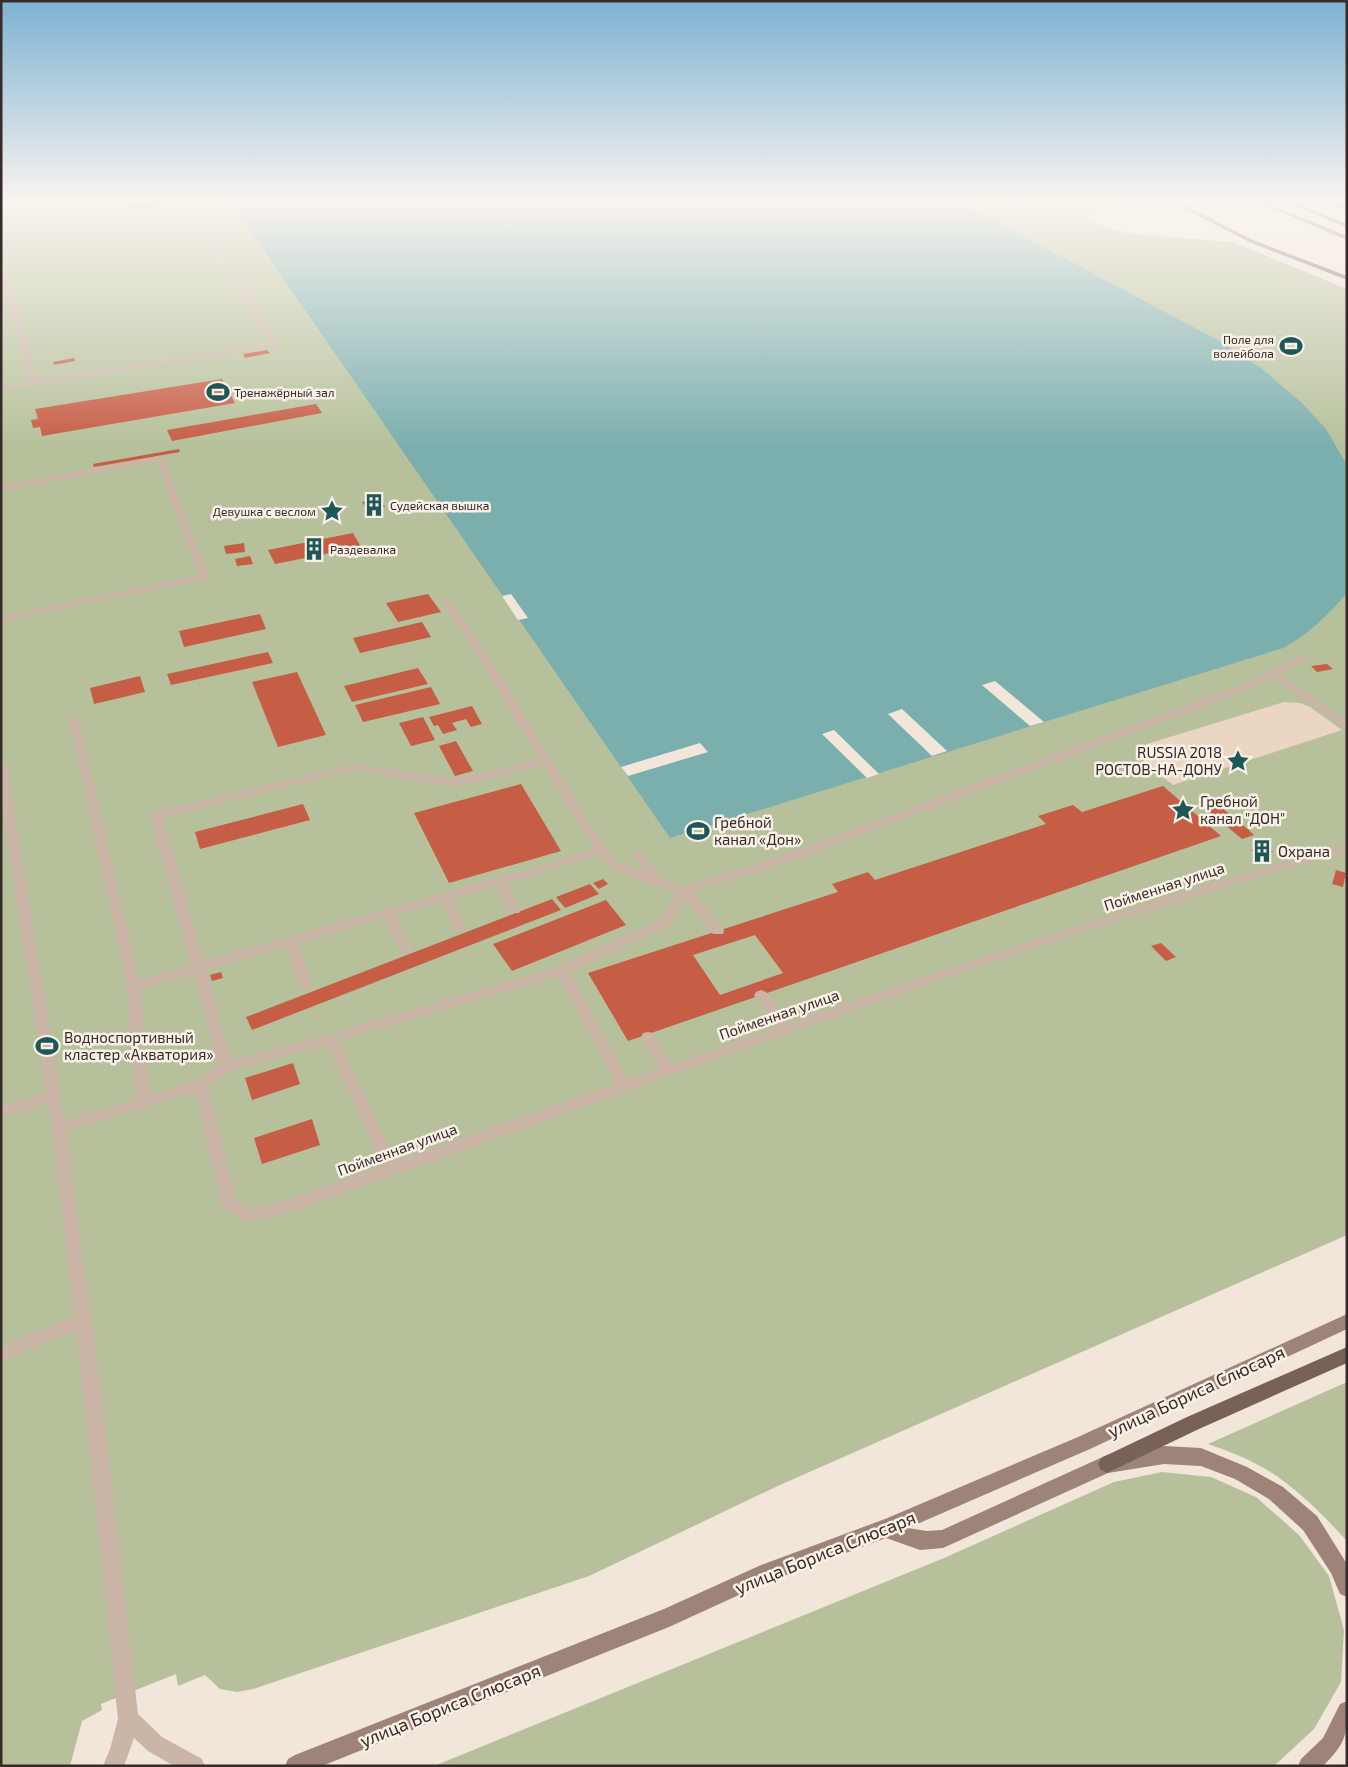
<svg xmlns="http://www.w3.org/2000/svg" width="1348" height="1767" font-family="'Exo 2',sans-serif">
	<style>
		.green { fill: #b6c19b }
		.plaza { fill: #ead6c2 }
		.water { fill: #7aafae }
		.pier { fill: #f2e6db }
		.building { fill: #c65d45; fill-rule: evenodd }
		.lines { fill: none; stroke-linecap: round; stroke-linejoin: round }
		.lane { fill: #cab5a7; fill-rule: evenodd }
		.street { fill: #cab5a7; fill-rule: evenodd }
		.secondary { fill: #9e8478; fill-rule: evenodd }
		.primary { fill: #786258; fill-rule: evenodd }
		.labels { text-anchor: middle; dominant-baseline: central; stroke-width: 5; stroke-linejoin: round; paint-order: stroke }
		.far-poi-label { font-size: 12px; fill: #362b28; stroke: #f9f0e7; text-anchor: start }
		.poi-label { font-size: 15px; fill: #362b28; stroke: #f9f0e7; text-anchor: start }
		.street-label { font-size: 15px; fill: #362b28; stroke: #f9f0e7 }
		.near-street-label { font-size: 18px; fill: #362b28; stroke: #f9f0e7 }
	</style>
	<rect width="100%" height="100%" fill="#f2e6db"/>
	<g class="green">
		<path d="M1,200H1138L1146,207C1127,207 1109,207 1090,213L1087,218L1089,221L1105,228L1134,234L1233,242L1347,289V1235L780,1485L589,1576L253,1689L237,1692L220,1689L205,1675L178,1686L176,1674L101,1704L102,1710L82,1721L70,1766H1Z"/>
		<path d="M1347,1382V1541C1322,1514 1291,1482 1258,1465C1242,1456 1225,1450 1208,1444Z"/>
		<path d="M1162,1472L1211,1477L1256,1497L1299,1535L1329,1576L1344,1630L1341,1682L1314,1729L1274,1766H434L944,1558L1114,1482Z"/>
	</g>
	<path class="plaza" d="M1284,702L1300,703L1310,707L1342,730L1173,785L1146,764L1141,756V749L1147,744Z"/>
	<path class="water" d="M229,200H955L1225,344L1261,368L1301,402L1326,429L1344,460L1347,465V593C1329,614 1308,635 1283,648L670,838Z"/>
	<g class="pier">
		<path d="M511,594L528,618L518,620L502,596Z"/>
		<path d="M995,681L1044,722L1030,726L982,685Z"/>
		<path d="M902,709L947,751L932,756L888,714Z"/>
		<path d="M834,730L879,774L867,778L822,734Z"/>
		<path d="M700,743L708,752L628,776L621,767Z"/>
	</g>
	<g class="building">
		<path d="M162,201L164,206L131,210L129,204Z"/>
		<path d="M267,350L270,353L245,358L243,354Z"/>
		<path d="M74,358L75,361L54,365L53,362Z"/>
		<path d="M222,379L235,403L42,436L40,427L33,428L31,420L38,419L35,409Z"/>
		<path d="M316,404L322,413L172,441L167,430Z"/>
		<path d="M179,449L180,452L94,467L93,464Z"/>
		<path d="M380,499L385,507L368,510L362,502Z"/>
		<path d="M353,533L361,547L275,564L268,550Z"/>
		<path d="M244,543L245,552L226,554L224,546Z"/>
		<path d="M250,556L253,564L237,566L235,559Z"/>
		<path d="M428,594L441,612L398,622L386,603Z"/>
		<path d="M260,614L266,629L184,647L179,631Z"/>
		<path d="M422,622L431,637L360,653L353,638Z"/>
		<path d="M268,652L273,663L171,685L167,674Z"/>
		<path d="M1327,664L1333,669L1317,672L1311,666Z"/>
		<path d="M418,668L428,684L352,702L344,686Z"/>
		<path d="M297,672L326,735L278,747L252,682Z"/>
		<path d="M140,676L145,692L94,704L90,688Z"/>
		<path d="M431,687L440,704L363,722L355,705Z"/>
		<path d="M472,706L482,724L471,727L466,719L452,723L457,730L443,734L438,725L434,726L429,717Z"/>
		<path d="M423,717L435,740L411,746L399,723Z"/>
		<path d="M456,741L473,771L455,776L439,746Z"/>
		<path d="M521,784L561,851L449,883L414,813Z"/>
		<path d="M1163,786L1221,836L628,1041L588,973L838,892L832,884L868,872L875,880L1046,824L1038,816L1073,805L1082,812ZM755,935L783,973L720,995L693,955Z"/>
		<path d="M303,804L310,820L200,849L195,832Z"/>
		<path d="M1218,805L1242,824L1254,835L1242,839L1206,809Z"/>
		<path d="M1265,845L1273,852L1259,856L1251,850Z"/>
		<path d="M1336,870L1346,873L1343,887L1332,884Z"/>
		<path d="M603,879L608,884L599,889L593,883Z"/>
		<path d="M590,884L599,894L565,908L556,897Z"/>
		<path d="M552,899L561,910L252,1030L246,1017Z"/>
		<path d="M606,900L626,925L512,971L493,944Z"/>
		<path d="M1161,943L1176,957L1166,961L1151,946Z"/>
		<path d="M221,972L223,978L212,981L210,975Z"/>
		<path d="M293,1063L300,1084L252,1100L245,1078Z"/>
		<path d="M312,1119L320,1145L262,1164L254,1138Z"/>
	</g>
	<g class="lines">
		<g class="lane">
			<path d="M177,208L195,209L280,344L279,346L1,390V386L31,381L1,275V260L4,262L38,380L271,343L191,212H177L1,234V230Z"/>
			<path d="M160,456L164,459L209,577L207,579L1,622V616L199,575L157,462L1,491V485Z"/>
			<path d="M445,596L448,597L473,632L605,847L619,862L645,873L633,855L639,851L643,852L663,880L684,886L783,855L1244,684L1304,654L1308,655L1309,657L1308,659L1280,673L1347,721V729L1272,677L1252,688L791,861L692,892L723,928L724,931L723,934H713L685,900L671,925L570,972L632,1086L630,1090L625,1092L620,1090L558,976L345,1039L340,1038L338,1034L340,1030L345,1029L557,967L661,919L677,892L654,886L611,868L599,855L507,883L520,910L519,913H509L496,886L453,899L466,928L465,931H455L442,902L396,915L412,949L410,952H400L385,918L298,943L313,987L311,990H301L299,987L286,947L206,970L231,1060L331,1034L336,1035L399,1168L396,1172L391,1174L386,1172L383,1168L327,1045L229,1071L208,1087L237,1203L235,1208L229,1210L223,1208L221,1203L195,1092L59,1134L54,1132L52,1128L54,1124L135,1099L127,986L69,720L70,718H78L79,720L139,980L191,965L150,816L152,813L355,764L454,779L540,759L463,632L440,599ZM543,765L594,848L559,860L204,961L163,818L355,770L454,787ZM194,974L218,1065L195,1081L150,1095L141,989Z"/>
			<path d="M761,990L766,992L790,1025L792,1029L790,1033L785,1034L780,1033L756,998L754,995L756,992Z"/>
			<path d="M648,1032L653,1033L673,1067L675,1071L673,1075L668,1076L663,1075L643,1041L641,1037L643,1033Z"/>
			<path d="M54,1089L59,1091L61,1095L59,1099L1,1118V1106Z"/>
			<path d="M83,1313L89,1315L91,1320L89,1325L1,1362V1346Z"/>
		</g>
		<g class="street">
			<path d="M1,761L7,764L66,1128L103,1407L138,1714L162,1737L202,1759L205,1766H174L148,1751L134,1738L124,1766H103L110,1749L118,1719L85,1407L52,1128L1,802Z"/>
			<path d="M1347,844V852C986,953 637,1091 284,1214L248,1222L223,1208L221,1203L223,1198L229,1196L250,1208L284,1201C502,1124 719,1046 938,972C1073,927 1209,882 1347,844Z"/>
		</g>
		<g class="secondary">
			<path d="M1347,1314V1329L1090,1449L908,1528L927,1531L942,1530L1107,1455L1164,1446L1201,1448L1247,1467L1283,1487L1317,1516L1347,1564V1597L1340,1594L1331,1573L1303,1530L1269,1499L1235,1479L1201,1466L1164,1464L1108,1473L943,1548L920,1550L886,1538L765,1583L669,1627L322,1766H285L288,1759L295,1755L664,1609L761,1565L885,1519L1078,1437Z"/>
			<path d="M1347,1701C1347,1734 1348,1741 1323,1766H1298L1301,1759L1323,1738L1340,1704Z"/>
		</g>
		<g class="primary">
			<path d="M1168,200H1175L1253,240L1347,276V280L1249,242Z"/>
			<path d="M1252,200H1259L1347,236V240Z"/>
			<path d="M1281,200H1288L1347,224V228Z"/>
			<path d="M1319,200H1327L1347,206V210Z"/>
			<path d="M1347,1347V1363L1199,1429L1113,1470L1107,1473L1101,1470L1098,1464L1101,1458L1187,1417Z"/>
		</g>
	</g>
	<linearGradient id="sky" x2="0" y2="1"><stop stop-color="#7cb2d1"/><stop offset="0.45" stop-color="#f9f4ef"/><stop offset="1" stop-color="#f9f4ef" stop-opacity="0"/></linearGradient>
	<rect width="1348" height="447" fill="url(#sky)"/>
	<defs>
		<symbol id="stadium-bare" viewBox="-9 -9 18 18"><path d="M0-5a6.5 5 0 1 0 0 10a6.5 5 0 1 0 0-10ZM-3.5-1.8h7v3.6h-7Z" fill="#1d5758" stroke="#f9f0e7" stroke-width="2.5" paint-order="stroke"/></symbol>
		<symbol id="building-bare" viewBox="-9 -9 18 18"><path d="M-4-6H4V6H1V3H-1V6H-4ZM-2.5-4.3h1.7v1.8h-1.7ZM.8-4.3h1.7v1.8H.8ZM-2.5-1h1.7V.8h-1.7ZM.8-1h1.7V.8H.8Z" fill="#1d5758" stroke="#f9f0e7" stroke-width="2.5" paint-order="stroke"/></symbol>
		<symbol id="sight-bare" viewBox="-9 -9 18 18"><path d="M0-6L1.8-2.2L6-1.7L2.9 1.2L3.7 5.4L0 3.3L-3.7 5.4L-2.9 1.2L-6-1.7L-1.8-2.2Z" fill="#1d5758" stroke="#f9f0e7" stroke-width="2.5" paint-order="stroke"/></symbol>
	</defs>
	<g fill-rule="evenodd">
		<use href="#stadium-bare" x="1275" y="330" width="32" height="32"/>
		<use href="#stadium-bare" x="202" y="376" width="32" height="32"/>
		<use href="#building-bare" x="358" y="489" width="32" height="32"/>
		<use href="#sight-bare" x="316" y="495" width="32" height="32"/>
		<use href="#building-bare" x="298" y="533" width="32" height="32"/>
		<use href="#sight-bare" x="1222" y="745" width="32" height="32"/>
		<use href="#sight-bare" x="1167" y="794" width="32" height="32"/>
		<use href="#stadium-bare" x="682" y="815" width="32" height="32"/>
		<use href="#building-bare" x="1246" y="835" width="32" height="32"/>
		<use href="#stadium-bare" x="31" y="1030" width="32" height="32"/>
	</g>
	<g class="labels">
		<g class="far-poi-label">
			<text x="1274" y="339" text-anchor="end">Поле для<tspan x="1274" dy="14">волейбола</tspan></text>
			<text x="234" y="392">Тренажёрный зал</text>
			<text x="390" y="505">Судейская вышка</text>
			<text x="316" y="511" text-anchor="end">Девушка с веслом</text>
			<text x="330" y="549">Раздевалка</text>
		</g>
		<g class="poi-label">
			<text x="1222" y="752" text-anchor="end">RUSSIA 2018<tspan x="1222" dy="17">РОСТОВ-НА-ДОНУ</tspan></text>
			<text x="1200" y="801">Гребной<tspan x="1200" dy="17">канал "ДОН"</tspan></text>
			<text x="714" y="822">Гребной<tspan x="714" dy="17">канал «Дон»</tspan></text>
			<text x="1278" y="851">Охрана</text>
			<text x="64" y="1037">Водноспортивный<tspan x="64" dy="17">кластер «Акватория»</tspan></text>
		</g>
		<g class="street-label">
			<text transform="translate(1164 886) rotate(-18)">Пойменная улица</text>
			<text transform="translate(779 1014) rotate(-19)">Пойменная улица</text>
			<text transform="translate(397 1149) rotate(-20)">Пойменная улица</text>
		</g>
		<g class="near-street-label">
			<text transform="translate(1196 1391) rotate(-25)">улица Бориса Слюсаря</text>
			<text transform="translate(825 1552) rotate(-22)">улица Бориса Слюсаря</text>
			<text transform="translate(450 1705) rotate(-22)">улица Бориса Слюсаря</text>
		</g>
	</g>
	<rect width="1348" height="1767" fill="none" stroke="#362b28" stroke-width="5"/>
</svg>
